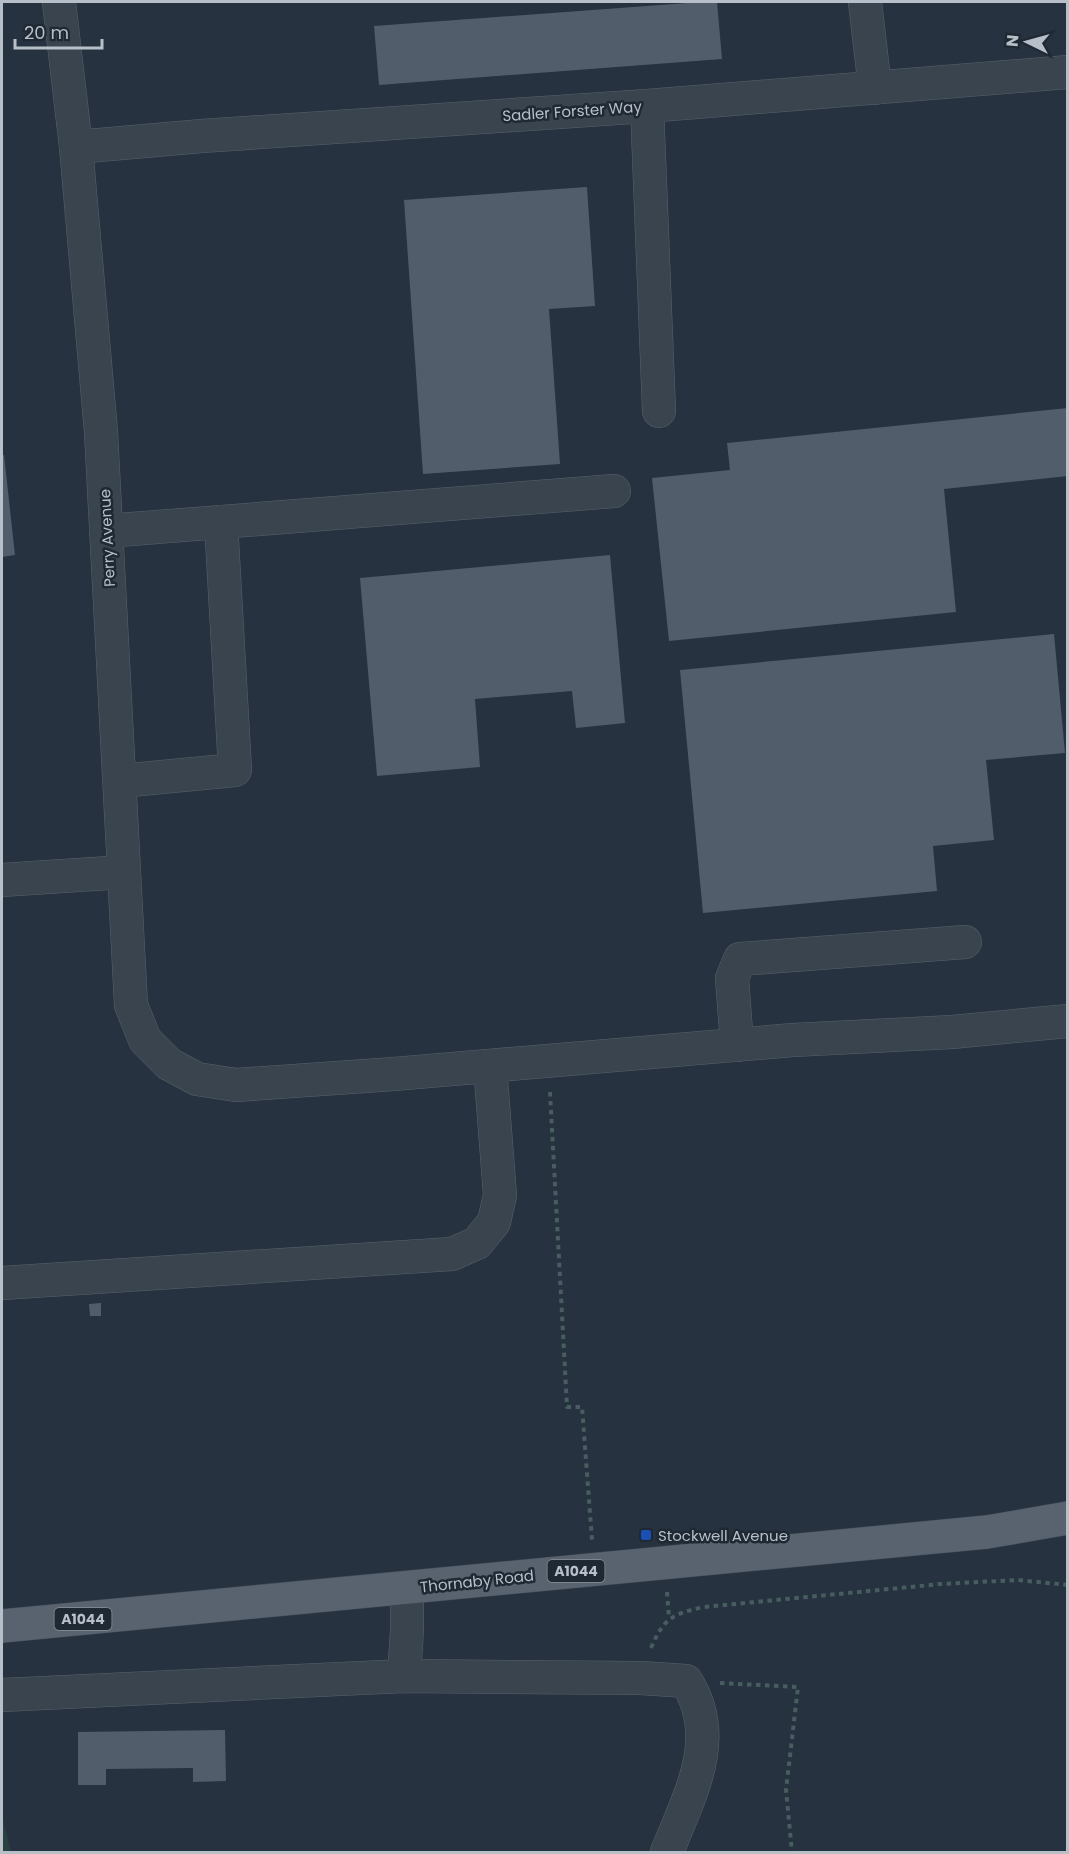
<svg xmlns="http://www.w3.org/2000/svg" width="1069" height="1854" font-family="Poppins,sans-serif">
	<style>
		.green { fill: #294041 }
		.building { fill: #525d6c }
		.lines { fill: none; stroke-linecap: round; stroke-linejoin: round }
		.minor-casing { stroke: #58626c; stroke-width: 34 }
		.major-casing { stroke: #444d58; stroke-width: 34 }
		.path { stroke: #485d5f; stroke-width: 4; stroke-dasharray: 4.5 4.5; stroke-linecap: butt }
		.minor { stroke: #3a444f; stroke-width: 33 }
		.major { stroke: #59636f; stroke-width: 33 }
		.transit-dot { fill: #1a4fb4; stroke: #1f2934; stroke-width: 2 }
		.labels { text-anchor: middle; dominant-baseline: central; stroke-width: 5; stroke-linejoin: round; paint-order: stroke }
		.shield { fill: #1f2934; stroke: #89929c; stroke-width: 1.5 }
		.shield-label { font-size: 14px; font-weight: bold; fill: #b7bfc9 }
		.street-label { font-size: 15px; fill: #b7bfc9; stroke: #1f2934 }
		.poi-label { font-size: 15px; fill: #b7bfc9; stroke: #1f2934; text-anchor: start }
	</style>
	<rect width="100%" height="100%" fill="#26323f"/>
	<path class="green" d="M2,1815L11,1852H2Z"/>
	<g class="building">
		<path d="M701,2H717L722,59L379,85L374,26Z"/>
		<path d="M587,187L595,306L549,309L560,464L423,474L404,200Z"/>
		<path d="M1068,408V476L944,489L956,612L669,641L652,478L730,470L727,443Z"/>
		<path d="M2,455H4L15,555L2,557Z"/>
		<path d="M610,555L625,723L576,728L572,691L475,699L480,767L377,776L360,578Z"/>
		<path d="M1054,634L1065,753L986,760L994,840L933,846L937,891L703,913L680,670Z"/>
		<path d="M101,1303V1316H90L89,1304Z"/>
		<path d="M225,1730L226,1781L193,1782V1768L106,1769V1785H78V1732Z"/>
	</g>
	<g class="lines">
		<defs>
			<g id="minor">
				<path d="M59,2L76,147L101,432L131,1005L145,1040L169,1064L197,1079L236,1085L394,1074L793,1040L952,1032L1068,1021"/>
				<path d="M865,2L875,88"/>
				<path d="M647,106L659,411"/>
				<path d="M76,147L202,136L647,106L1068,72"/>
				<path d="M106,531L614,491"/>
				<path d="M120,781L235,770L221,522"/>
				<path d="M2,880L124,872"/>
				<path d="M737,1045L732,978L740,959L965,942"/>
				<path d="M2,1283L452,1254L477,1243L494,1222L500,1195L490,1066"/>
				<path d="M404,1676L407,1630V1589"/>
				<path d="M2,1695L404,1676L641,1678L686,1681C723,1738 689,1796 667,1852"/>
			</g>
			<path id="major" d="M2,1626L987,1532L1068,1518"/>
		</defs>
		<use href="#minor" class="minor-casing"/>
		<use href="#major" class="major-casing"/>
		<g class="path">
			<path d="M550,1092L567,1407H582L592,1540"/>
			<path d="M667,1592L669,1618"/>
			<path d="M651,1648C664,1618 672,1614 704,1607L941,1584L1018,1580L1068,1585"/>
			<path d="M720,1683L798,1687L786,1790L792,1852"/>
		</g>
		<use href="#minor" class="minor"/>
		<use href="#major" class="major"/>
	</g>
	<rect class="transit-dot" x="640" y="1529" width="12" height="12" rx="3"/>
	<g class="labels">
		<g class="shield">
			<rect x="547.5" y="1560" width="57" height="22" rx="4.5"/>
			<rect x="54.5" y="1608" width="57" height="22" rx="4.5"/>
		</g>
		<g class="shield-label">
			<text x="576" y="1571">A1044</text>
			<text x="83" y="1619">A1044</text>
		</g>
		<g class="street-label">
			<text transform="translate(572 111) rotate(-4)">Sadler Forster Way</text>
			<text transform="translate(107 538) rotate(-93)">Perry Avenue</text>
			<text transform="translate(477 1581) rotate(-6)">Thornaby Road</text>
		</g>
		<g class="poi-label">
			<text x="658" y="1535">Stockwell Avenue</text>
		</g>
	</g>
	<rect width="1069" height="1854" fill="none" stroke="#b7bfc9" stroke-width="6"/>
	<g transform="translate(1027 42) rotate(275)" stroke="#1f2934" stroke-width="4.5" paint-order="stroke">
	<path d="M0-4.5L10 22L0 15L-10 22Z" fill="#b7bfc9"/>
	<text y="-9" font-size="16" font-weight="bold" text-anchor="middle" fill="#b7bfc9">N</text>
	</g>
	<path d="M15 39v9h87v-9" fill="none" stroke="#b7bfc9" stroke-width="3"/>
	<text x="24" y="39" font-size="18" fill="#b7bfc9" stroke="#1f2934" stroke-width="4.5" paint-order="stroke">20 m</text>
</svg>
